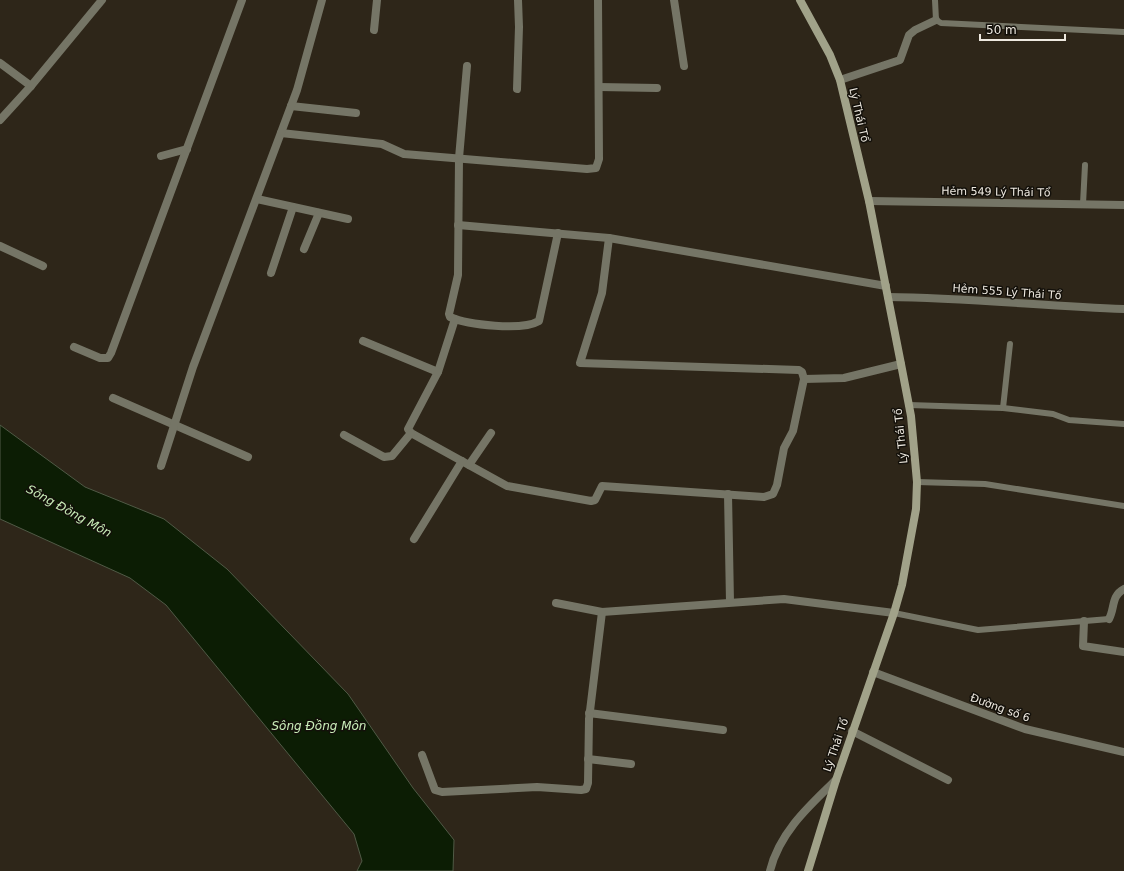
<svg xmlns="http://www.w3.org/2000/svg" width="1124" height="871" font-family="'DejaVu Sans',sans-serif">
	<style>
		.water { fill: #0c1d04; stroke: #505a46 }
		.lines { fill: none; stroke-linecap: round; stroke-linejoin: round }
		.lane { stroke: #757566; stroke-width: 6 }
		.street { stroke: #757566; stroke-width: 8 }
		.secondary { stroke: #a1a289; stroke-width: 8 }
		.labels { text-anchor: middle; dominant-baseline: central; stroke-width: 3; stroke-linejoin: round; paint-order: stroke }
		.street-label { font-size: 11px; fill: #eee9e0; stroke: #13100a }
		.water-label { font-size: 12px; font-style: italic; fill: #c9edb8; stroke: #13100a }
	</style>
	<rect width="100%" height="100%" fill="#2e2619"/>
	<path class="water" d="M0,425L85,487L164,519L227,569L348,694L413,788L454,840L453,871H357L362,861L354,834L166,605L130,578L0,519Z"/>
	<g class="lines">
		<g class="lane">
			<path d="M935,0L936,20L941,23L1124,32"/>
			<path d="M1083,204L1085,165"/>
			<path d="M909,405L1003,408L1053,414L1069,420L1124,424"/>
			<path d="M1003,408L1010,344"/>
			<path d="M917,482L985,484L1124,506"/>
			<path d="M894,613L978,630L1109,619"/>
		</g>
		<g class="street">
			<path d="M674,0L684,66"/>
			<path d="M374,30L377,0"/>
			<path d="M0,63L31,86"/>
			<path d="M467,66L459,158L458,275L449,314L450,317C468,325 522,331 539,321L558,233"/>
			<path d="M840,80L900,60L909,35L915,30L936,20"/>
			<path d="M599,87L657,88"/>
			<path d="M517,89L519,27L518,0"/>
			<path d="M291,106L356,113"/>
			<path d="M0,120L31,86L102,0"/>
			<path d="M281,133L382,144L404,154L587,169L596,168L599,159L598,0"/>
			<path d="M161,156L187,149"/>
			<path d="M257,199L348,219"/>
			<path d="M869,201L1124,205"/>
			<path d="M458,225L609,238L886,286"/>
			<path d="M0,246L43,266"/>
			<path d="M304,249L319,213"/>
			<path d="M271,273L293,207"/>
			<path d="M888,297C967,298 1045,306 1124,309"/>
			<path d="M455,319L438,372L408,429L411,433L507,486L591,501L595,500L602,486L764,497L773,494L777,485L784,448L793,431L804,379L802,372L799,370L580,363L602,293L609,238"/>
			<path d="M363,341L438,372"/>
			<path d="M74,347L100,358H108L111,353L242,0"/>
			<path d="M804,379L844,378L901,364"/>
			<path d="M113,398L248,457"/>
			<path d="M344,435L384,457L392,456L411,433"/>
			<path d="M469,465L491,433"/>
			<path d="M161,466L193,367L297,90L322,0"/>
			<path d="M728,494L730,602"/>
			<path d="M414,539L462,461"/>
			<path d="M556,603L602,612L784,599L894,613"/>
			<path d="M1109,619C1115,608 1111,596 1124,589"/>
			<path d="M1084,621L1083,646L1124,652"/>
			<path d="M873,672L1025,729L1124,752"/>
			<path d="M589,713L723,730"/>
			<path d="M852,731L948,780"/>
			<path d="M422,755L435,790L442,792L537,787L581,790L586,789L588,783L589,719L602,612"/>
			<path d="M588,759L631,764"/>
			<path d="M770,871C779,833 809,806 836,780"/>
		</g>
		<path class="secondary" d="M800,0L830,55L840,80L869,201L901,364L911,416L917,482L916,509L902,585L894,613L836,780L808,871"/>
	</g>
	<g class="labels">
		<g class="street-label">
			<text transform="translate(859 115) rotate(77)">Lý Thái Tổ</text>
			<text transform="translate(996 192) rotate(1)">Hẻm 549 Lý Thái Tổ</text>
			<text transform="translate(1007 292) rotate(4)">Hẻm 555 Lý Thái Tổ</text>
			<text transform="translate(901 436) rotate(-96)">Lý Thái Tổ</text>
			<text transform="translate(1000 708) rotate(20)">Đường số 6</text>
			<text transform="translate(836 745) rotate(-71)">Lý Thái Tổ</text>
		</g>
		<g class="water-label">
			<text transform="translate(69 511) rotate(29)">Sông Đồng Môn</text>
			<text x="319" y="726">Sông Đồng Môn</text>
		</g>
	</g>
	<path d="M980 34v6h85v-6" fill="none" stroke="#eee9e0" stroke-width="2"/>
	<text x="986" y="34" font-size="12" fill="#eee9e0" stroke="#13100a" stroke-width="3" paint-order="stroke">50 m</text>
</svg>
